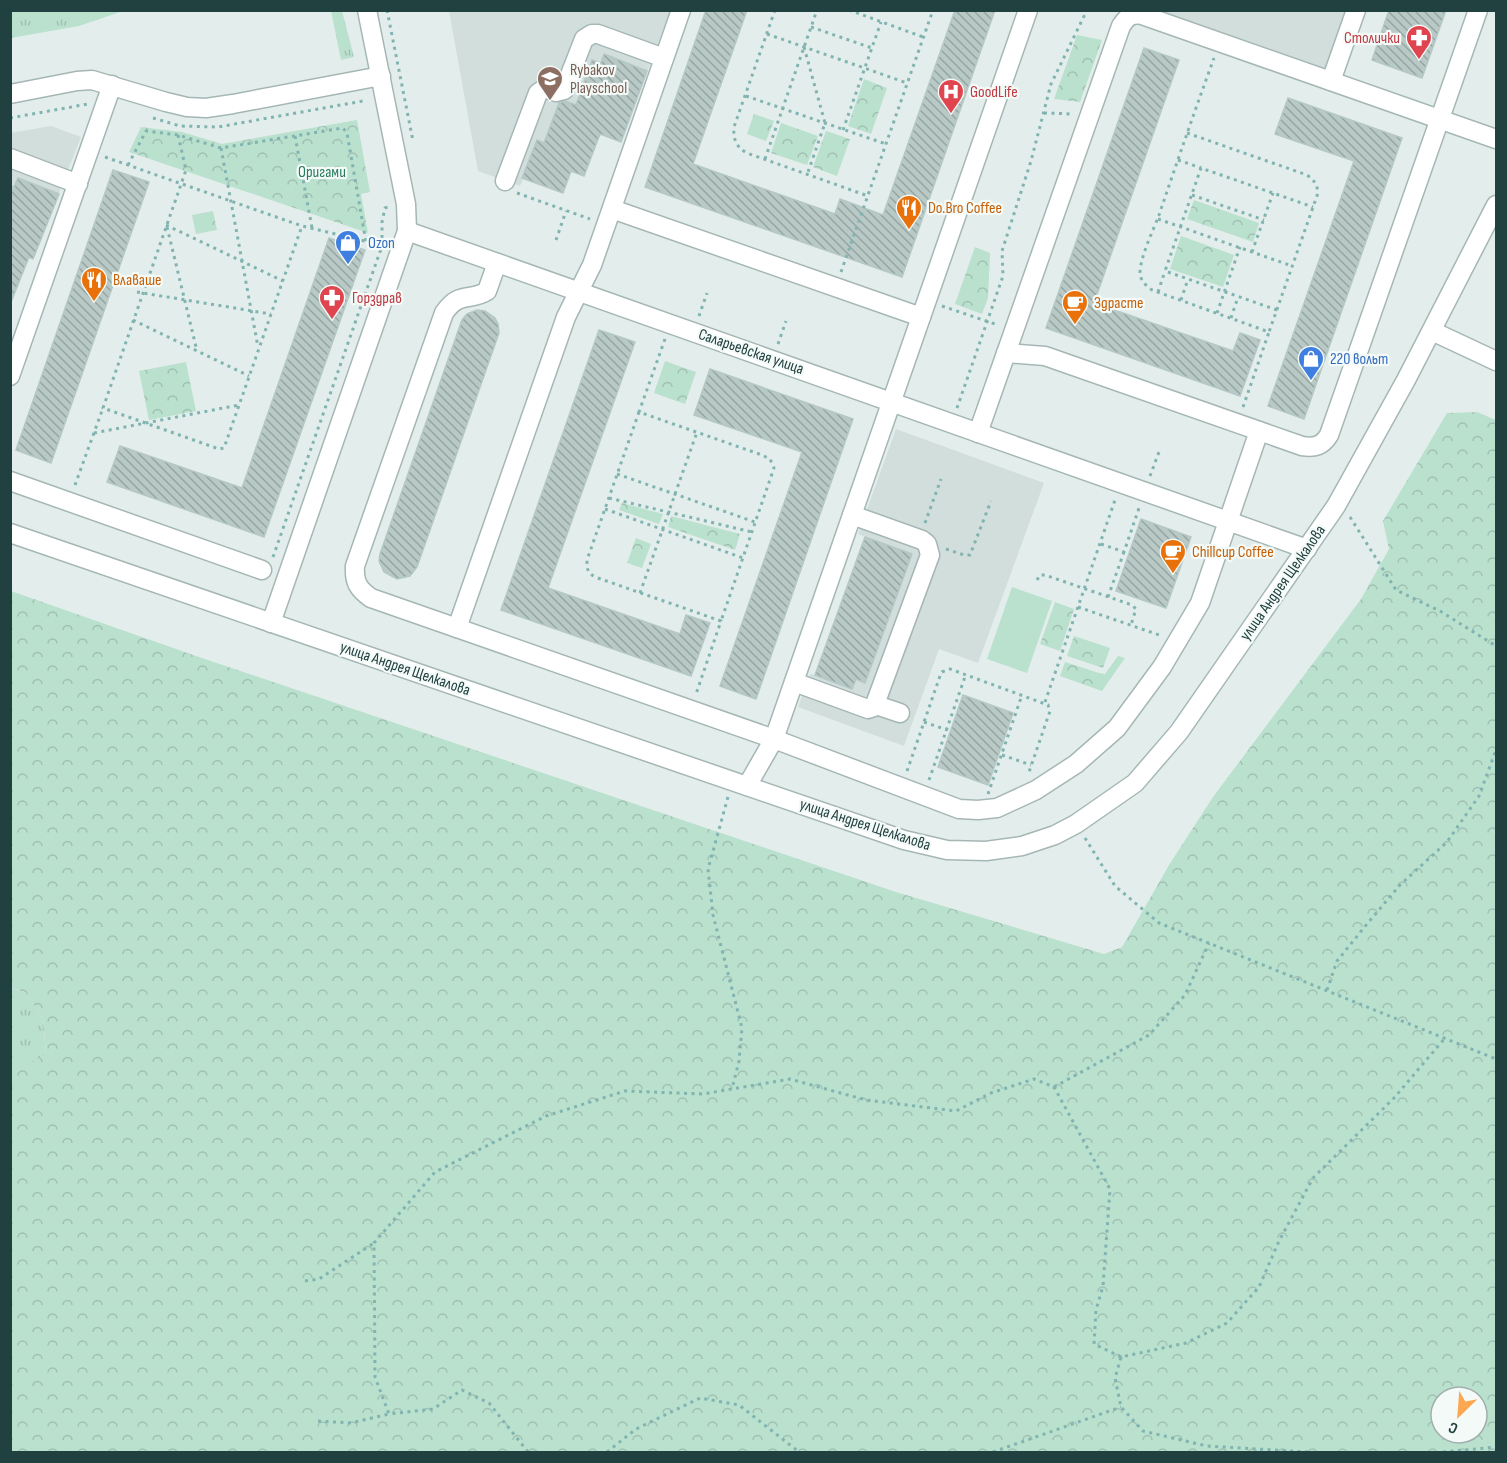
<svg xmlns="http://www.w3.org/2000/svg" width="1507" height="1463" font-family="'Sofia Sans Condensed',sans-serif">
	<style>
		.built { fill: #d1dedc }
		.grass { fill: url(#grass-tufts) }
		.forest { fill: url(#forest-crowns); fill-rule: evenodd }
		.pitch { fill: #bae0ce }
		.building { fill: url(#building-back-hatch); stroke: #b5c8c5; stroke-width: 1.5 }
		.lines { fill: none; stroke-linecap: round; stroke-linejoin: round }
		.minor-casing { stroke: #a5b7b5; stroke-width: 21 }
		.path { stroke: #81b4b1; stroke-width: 3; stroke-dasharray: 3 4.5; stroke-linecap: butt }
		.minor { stroke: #fff; stroke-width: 18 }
		.labels { text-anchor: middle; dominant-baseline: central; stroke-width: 4.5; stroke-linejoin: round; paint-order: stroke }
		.health-label { font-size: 16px; fill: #be3a42; stroke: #f4faf8; text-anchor: start }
		.education-label { font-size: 16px; fill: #785e54; stroke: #f4faf8; text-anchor: start }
		.park-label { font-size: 16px; fill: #287b5d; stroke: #f4faf8 }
		.food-label { font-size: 16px; fill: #c56008; stroke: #f4faf8; text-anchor: start }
		.shop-label { font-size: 16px; fill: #366cbe; stroke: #f4faf8; text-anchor: start }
		.street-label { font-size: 16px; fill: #214140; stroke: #f4faf8 }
	</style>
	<defs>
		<pattern id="grass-tufts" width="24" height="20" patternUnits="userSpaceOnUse" patternTransform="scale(1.5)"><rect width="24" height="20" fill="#bae0ce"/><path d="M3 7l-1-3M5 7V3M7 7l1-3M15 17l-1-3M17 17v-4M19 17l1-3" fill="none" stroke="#a0c1b2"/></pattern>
		<pattern id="forest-crowns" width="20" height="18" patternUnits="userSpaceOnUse" patternTransform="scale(1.5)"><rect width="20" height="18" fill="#bae0ce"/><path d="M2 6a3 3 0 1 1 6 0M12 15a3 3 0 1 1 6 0" fill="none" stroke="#a0c1b2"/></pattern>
		<pattern id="building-back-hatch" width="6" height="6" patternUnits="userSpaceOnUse" patternTransform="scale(1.5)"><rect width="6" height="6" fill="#b8c9c6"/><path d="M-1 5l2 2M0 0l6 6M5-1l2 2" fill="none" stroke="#95a5a2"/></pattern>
	</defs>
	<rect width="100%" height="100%" fill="#e3eeec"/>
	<g class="built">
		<path d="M449,11H670L621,142L600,134L584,176L571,172L563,193L523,179L520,186L478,171Z"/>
		<path d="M1159,11H1346L1325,69Z"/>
		<path d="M51,126L81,137L33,259L29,257L11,303L10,133Z"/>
		<path d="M896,429L1044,483L978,663L939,649L904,746L798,707L810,674L815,675L865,537L858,534Z"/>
	</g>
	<g class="grass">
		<path d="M11,10H123V11L79,26L11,38Z"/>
		<path d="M331,11H342L354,57L341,60Z"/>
		<path d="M10,988L25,992L43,1019L46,1054L11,1075Z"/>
	</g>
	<g class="forest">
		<path d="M1077,35L1102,40L1080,102L1054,99Z"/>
		<path d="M864,79L887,88L871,134L848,126Z"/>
		<path d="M754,114L774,121L766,141L747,134Z"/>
		<path d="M357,120L370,192L361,194L368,233L129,152L141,127L182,132L222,144Z"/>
		<path d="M781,123L818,136L807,165L771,153Z"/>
		<path d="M826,131L850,139L837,176L813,167Z"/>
		<path d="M1194,200L1259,223L1253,242L1187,219Z"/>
		<path d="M213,211L217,230L196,234L192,215Z"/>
		<path d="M1181,236L1234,255L1223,287L1170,269Z"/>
		<path d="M975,247L990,253L988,298L982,314L955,304Z"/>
		<path d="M665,361L696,372L685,404L654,393Z"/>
		<path d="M186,362L196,411L149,420L139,371Z"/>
		<path d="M1477,412L1496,420V1452H11V1075L46,1053L43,1019L25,992L11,988V591L196,656L896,892L1104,954L1122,947L1169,865L1213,797L1361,599L1389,549L1383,521L1447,413ZM1441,1397H1477V1433H1441Z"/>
		<path d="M622,503L663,514L659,524L619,510Z"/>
		<path d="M671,516L740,534L735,550L668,527Z"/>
		<path d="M636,538L651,544L642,568L627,563Z"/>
		<path d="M1055,602L1074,609L1060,651L1040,644Z"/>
		<path d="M1074,636L1110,648L1103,668L1067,656Z"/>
		<path d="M1118,656L1125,658L1102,691L1060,676L1065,662L1099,673L1105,674Z"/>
	</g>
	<path class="pitch" d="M1012,587L1052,601L1027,673L987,659Z"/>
	<g class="building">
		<path d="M706,10H747L693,164L835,214L840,199L883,215L955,10H995L902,277L645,187Z"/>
		<path d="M1389,10H1446L1422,78L1372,60Z"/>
		<path d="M1144,48L1179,60L1094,303L1233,351L1240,333L1260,340L1240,396L1046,328Z"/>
		<path d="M604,54L647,71L621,142L600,134L584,176L571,171L563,193L522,178L537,140L544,143L559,103L565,101L576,105L592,60L601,63Z"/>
		<path d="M1288,98L1402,138L1304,419L1268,406L1354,161L1275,134Z"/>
		<path d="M113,170L149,182L51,463L16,450Z"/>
		<path d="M18,178L59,194L33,259L29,257L11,302L10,185L14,187Z"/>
		<path d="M329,238L365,250L264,537L107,482L120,446L242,488Z"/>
		<path d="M477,310L485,311L495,318L498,324L499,333L417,567L410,576L397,579L384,572L379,561L380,554L462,320L467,314Z"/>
		<path d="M599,330L635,342L548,588L680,634L686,615L710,623L691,676L501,610Z"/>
		<path d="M710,369L853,419L756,699L720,686L802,452L694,415Z"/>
		<path d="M1141,519L1191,537L1166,608L1116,591Z"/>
		<path d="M865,537L912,554L865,683L856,679L852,689L815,675Z"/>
		<path d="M963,695L1013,713L988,785L938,767Z"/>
	</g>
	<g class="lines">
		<defs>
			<g id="minor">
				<path d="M681,10L592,265L566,317L457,628L774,739L959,809L978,810L997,808L1036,790L1076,764L1117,728L1162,667L1200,603L1259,431"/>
				<path d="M1331,81L1356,10"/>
				<path d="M10,94L77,81L92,80L166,102L187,107L206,108L233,104L381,76"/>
				<path d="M10,158L78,184"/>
				<path d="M505,181L538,93L545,88L556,92L564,90L584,39L592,34H598L664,58"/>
				<path d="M612,209L921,317"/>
				<path d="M407,231L1307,549"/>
				<path d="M1432,331L1496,361"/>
				<path d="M1006,353L1045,356L1302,446C1315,448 1322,446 1329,435L1478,10"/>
				<path d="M10,376L112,85"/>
				<path d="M978,433L1121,26C1127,17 1131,13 1142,15L1496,139"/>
				<path d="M10,481L262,570"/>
				<path d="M10,533L904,840L947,850L986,851L1022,846L1055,835L1076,824L1135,783L1179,732L1336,506L1406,380L1496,205"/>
				<path d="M271,623L407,231L406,204L367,10"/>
				<path d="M457,628L371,598C358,589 354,582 355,566L444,313C460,290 470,302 487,291L497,263"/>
				<path d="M794,682L868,709L874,707L930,555L927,544L922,540L852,515"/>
				<path d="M876,705L900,713"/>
				<path d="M747,786L774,739L1028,10"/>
			</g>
		</defs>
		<use href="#minor" class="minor-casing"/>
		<g class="path">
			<path d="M387,10L413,141"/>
			<path d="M775,10L734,127C733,139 736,147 747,153L868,196"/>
			<path d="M849,10L923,37"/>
			<path d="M811,27L872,48"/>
			<path d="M767,34L907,83"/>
			<path d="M804,47L825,123L807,175"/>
			<path d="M746,96L886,144"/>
			<path d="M1044,113L1073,114"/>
			<path d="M10,118L88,104"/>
			<path d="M153,118L180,126L218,127L363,101"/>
			<path d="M843,130L881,22"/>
			<path d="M1187,133L1307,175C1314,180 1317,184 1318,193L1269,332L1152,290C1145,285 1140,280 1140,272C1141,255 1153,231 1159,215C1177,162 1195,110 1214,58"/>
			<path d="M178,135L186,170L103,408L219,449L224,448L302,226"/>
			<path d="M295,136L312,228"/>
			<path d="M221,148L258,347"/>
			<path d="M105,157L302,226L381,245"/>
			<path d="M765,159L817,10"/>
			<path d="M1178,160L1201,168"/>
			<path d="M128,165L146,131L178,135L221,148L343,128L347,133L366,242"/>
			<path d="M517,193L590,219"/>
			<path d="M1192,195L1264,220"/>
			<path d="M1158,219L1292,266"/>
			<path d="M166,225L283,281"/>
			<path d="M167,227L197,351"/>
			<path d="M556,240L566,211"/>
			<path d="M1252,252L1273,193"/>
			<path d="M841,272L933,10"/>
			<path d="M137,292L271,314"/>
			<path d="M1158,292L1165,271"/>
			<path d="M1181,300L1188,279"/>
			<path d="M942,306L998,325"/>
			<path d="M1277,310L1165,271L1201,168L1313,207"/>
			<path d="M1217,313L1240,247"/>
			<path d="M699,316L707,293"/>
			<path d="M1231,318L1238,297"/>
			<path d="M133,320L249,376"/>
			<path d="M665,339L639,412L762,455L770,459L774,468L721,621"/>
			<path d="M778,344L786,321"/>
			<path d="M1243,407L1269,332"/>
			<path d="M957,408L1003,276L1002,251L1031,161L1051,84L1087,10"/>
			<path d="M639,412L587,560C587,569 587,572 595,577L721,621L696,694"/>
			<path d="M94,433L239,405"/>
			<path d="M617,474L755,522"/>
			<path d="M1150,476L1159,452"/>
			<path d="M75,485L103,408"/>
			<path d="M609,498L752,532"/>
			<path d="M605,509L743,558"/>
			<path d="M1350,517L1396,590L1440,611L1496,646"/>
			<path d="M925,523L941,479"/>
			<path d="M1101,544L1124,552L1139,508"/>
			<path d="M946,549L964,555H970L991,501"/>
			<path d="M273,557L382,246V222L385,208L388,207"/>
			<path d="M1037,580L1040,575H1045L1132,605L1136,609L1131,625"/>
			<path d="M640,593L697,432"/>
			<path d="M1108,597L1124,552"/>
			<path d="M1078,607L1162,636"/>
			<path d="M1045,702L1115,500"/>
			<path d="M924,722L947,730"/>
			<path d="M1002,755L1031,765"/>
			<path d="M907,771L940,676L942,672L950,669L1048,705L1050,711L1028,775"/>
			<path d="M929,780L966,674"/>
			<path d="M988,794L1022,695"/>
			<path d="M728,797L708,869L713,915L742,1028L739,1061L732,1089"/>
			<path d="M1085,838L1115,886L1159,923L1496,1059"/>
			<path d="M1327,990L1337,961L1367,924L1400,885L1447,842L1479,796L1496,750"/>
			<path d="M1054,1087L1149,1035L1185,995L1209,943"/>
			<path d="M305,1281L319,1279L374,1243"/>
			<path d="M318,1421L351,1423L389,1414"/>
			<path d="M528,1452L489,1403L462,1390L433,1409L389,1414L375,1377L374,1243L435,1172L546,1116L625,1091L703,1094L790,1079L866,1100L956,1111L991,1093L1034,1079L1054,1087L1110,1189L1103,1286L1096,1310L1094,1344L1121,1357"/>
			<path d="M607,1452L636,1429L700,1398L739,1405L799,1452"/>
			<path d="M993,1452L1121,1407"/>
			<path d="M1308,1452L1207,1446L1143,1431L1121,1407L1115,1378L1121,1357L1186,1343L1227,1323L1259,1287L1279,1241L1313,1178L1394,1098L1445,1038"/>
			<path d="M1443,1452L1496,1447"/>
		</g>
		<use href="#minor" class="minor"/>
	</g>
	<defs>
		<symbol id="pharmacy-pin" viewBox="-11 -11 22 30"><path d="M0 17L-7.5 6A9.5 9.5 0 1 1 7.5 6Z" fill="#e0444e" stroke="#f4faf8"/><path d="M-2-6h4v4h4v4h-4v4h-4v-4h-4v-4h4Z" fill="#fff"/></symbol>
		<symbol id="school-pin" viewBox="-11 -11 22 30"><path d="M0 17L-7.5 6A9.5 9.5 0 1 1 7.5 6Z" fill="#8d6e63" stroke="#f4faf8"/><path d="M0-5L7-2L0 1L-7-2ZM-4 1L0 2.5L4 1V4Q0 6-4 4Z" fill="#fff"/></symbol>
		<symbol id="hospital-pin" viewBox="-11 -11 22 30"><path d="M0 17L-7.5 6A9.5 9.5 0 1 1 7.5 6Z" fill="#e0444e" stroke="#f4faf8"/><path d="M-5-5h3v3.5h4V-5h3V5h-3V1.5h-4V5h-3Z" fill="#fff"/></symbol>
		<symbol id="restaurant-pin" viewBox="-11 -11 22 30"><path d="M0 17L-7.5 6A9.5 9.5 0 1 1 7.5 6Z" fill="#e8710a" stroke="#f4faf8"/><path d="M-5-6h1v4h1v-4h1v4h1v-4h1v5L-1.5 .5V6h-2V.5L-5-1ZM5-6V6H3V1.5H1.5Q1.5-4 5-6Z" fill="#fff"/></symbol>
		<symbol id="shop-pin" viewBox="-11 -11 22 30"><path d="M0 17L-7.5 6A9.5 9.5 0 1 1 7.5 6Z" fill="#3f7fe0" stroke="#f4faf8"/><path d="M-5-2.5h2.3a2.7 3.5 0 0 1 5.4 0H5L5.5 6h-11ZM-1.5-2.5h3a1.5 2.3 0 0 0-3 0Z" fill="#fff"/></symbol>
		<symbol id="cafe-pin" viewBox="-11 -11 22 30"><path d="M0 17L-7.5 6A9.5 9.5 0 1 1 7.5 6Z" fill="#e8710a" stroke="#f4faf8"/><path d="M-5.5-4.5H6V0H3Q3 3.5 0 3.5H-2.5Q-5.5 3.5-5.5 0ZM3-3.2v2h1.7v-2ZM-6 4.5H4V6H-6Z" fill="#fff"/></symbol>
	</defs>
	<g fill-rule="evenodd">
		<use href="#pharmacy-pin" x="1404" y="23" width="30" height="40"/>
		<use href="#school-pin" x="535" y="64" width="30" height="40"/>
		<use href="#hospital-pin" x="936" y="77" width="30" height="40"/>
		<use href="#restaurant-pin" x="894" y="193" width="30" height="40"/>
		<use href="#shop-pin" x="333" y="228" width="30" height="40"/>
		<use href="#restaurant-pin" x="79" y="265" width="30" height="40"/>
		<use href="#pharmacy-pin" x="317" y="283" width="30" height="40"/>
		<use href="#cafe-pin" x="1060" y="288" width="30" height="40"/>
		<use href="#shop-pin" x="1296" y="344" width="30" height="40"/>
		<use href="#cafe-pin" x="1158" y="537" width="30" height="40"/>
	</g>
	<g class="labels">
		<g class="health-label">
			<text x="1400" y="38" text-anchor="end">Столички</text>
			<text x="970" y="92">GoodLife</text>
			<text x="352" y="298">Горздрав</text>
		</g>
		<g class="education-label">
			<text x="570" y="70">Rybakov<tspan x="570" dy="18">Playschool</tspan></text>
		</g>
		<g class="park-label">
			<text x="322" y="172">Оригами</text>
		</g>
		<g class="food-label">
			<text x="928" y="208">Do.Bro Coffee</text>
			<text x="113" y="280">Влаваше</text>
			<text x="1094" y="303">Здрасте</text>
			<text x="1192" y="552">Chillcup Coffee</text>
		</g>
		<g class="shop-label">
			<text x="368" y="243">Ozon</text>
			<text x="1330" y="359">220 вольт</text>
		</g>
		<g class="street-label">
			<text transform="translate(751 352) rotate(19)">Саларьевская улица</text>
			<text transform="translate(1283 583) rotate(-55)">улица Андрея Щелкалова</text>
			<text transform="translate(405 669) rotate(19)">улица Андрея Щелкалова</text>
			<text transform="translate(865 825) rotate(18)">улица Андрея Щелкалова</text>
		</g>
	</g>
	<rect width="1507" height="1463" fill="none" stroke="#214140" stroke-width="24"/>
	<g transform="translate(1459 1415) rotate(205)"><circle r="28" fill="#f4faf8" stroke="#a0b0ae" stroke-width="1.5"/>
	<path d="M0-4.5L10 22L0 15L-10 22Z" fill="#fca853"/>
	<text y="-9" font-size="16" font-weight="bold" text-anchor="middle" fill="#214140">С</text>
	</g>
</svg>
